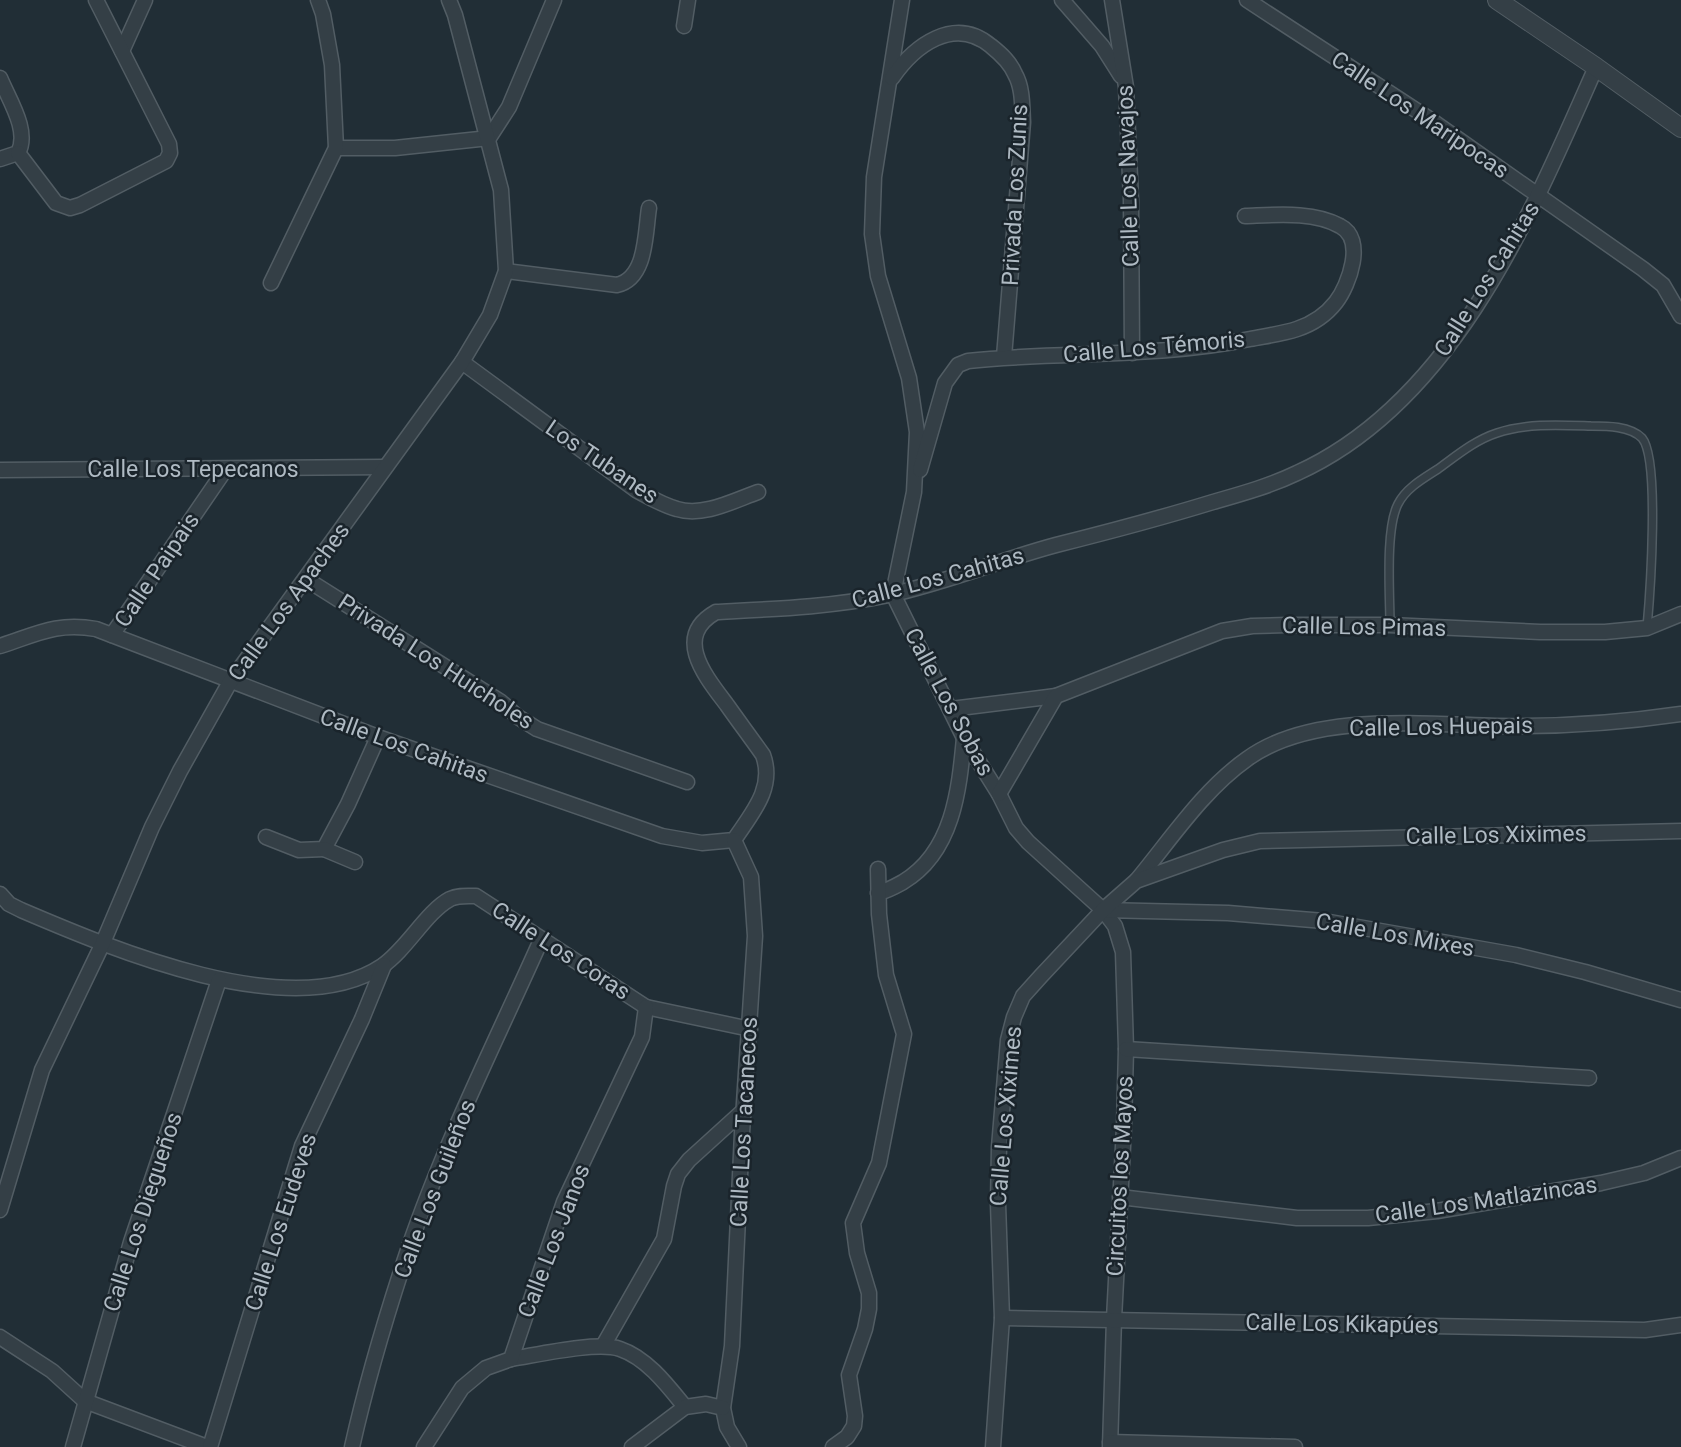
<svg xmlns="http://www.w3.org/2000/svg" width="1681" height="1447" font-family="Roboto,sans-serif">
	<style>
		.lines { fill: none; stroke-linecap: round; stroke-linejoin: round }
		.service-casing { stroke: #525d64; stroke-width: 10 }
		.minor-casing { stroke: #525d64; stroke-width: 17 }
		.tertiary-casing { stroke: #525d64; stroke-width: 20 }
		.service { stroke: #343f46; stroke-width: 7 }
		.minor { stroke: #343f46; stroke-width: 14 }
		.tertiary { stroke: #343f46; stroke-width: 18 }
		.labels { text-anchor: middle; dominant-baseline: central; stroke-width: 5; stroke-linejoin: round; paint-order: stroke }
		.street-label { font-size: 23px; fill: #afbac3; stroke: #1a242b }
	</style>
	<rect width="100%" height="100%" fill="#212e36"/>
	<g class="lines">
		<defs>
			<path id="service" d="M1390,625C1390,595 1385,529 1398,504C1406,488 1424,478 1438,469C1456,456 1475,440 1497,433C1527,423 1560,425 1591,426C1607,426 1630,426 1642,438C1660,459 1650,595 1647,628"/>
			<g id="minor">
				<path d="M902,0L874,177L872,234L878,276L909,378L917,432L914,492L893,594L964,738L999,794L1016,828L1028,842L1103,910L1115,926L1123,952L1126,1049L1124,1127L1114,1319L1110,1447"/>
				<path d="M1062,0L1102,46L1121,76"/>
				<path d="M1112,0L1126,87L1131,200L1132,353"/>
				<path d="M1247,0L1428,118L1643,269L1663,285L1681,316"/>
				<path d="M684,26L688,0"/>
				<path d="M122,51L145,0"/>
				<path d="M0,78C9,100 30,131 18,153L0,159"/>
				<path d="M892,78C914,46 954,15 991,46C1001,54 1010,62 1015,74C1023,88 1022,106 1023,122L1004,357"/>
				<path d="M336,148H395L489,138L509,107L554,0"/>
				<path d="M18,153L56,203L70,208L80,205L166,161L170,153L169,144L96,0"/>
				<path d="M506,271L617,285C647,278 645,233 649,208"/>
				<path d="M271,283L336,148L332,65L323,14L318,0"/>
				<path d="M462,362L636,490C649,497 662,505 677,509C703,517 733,501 758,492"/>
				<path d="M0,470L385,467"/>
				<path d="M920,470L945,383L958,365L968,361C1062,351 1157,358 1250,339C1265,336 1282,334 1297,329C1312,324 1326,315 1336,302C1349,285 1366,239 1340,226C1313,211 1275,215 1245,216"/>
				<path d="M306,579L501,702L518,717L537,729L687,782"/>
				<path d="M112,635L225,470"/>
				<path d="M0,646C37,634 57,622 96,629L378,737L662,836L702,843L734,840C752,813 775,788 763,755C751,738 739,722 727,705C706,677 672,637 716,612C774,609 832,607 889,595C945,583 1000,560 1056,545C1108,532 1161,518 1213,502C1241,494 1270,486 1297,473C1454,402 1531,214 1596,67"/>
				<path d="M951,709L1056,696"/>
				<path d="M999,794L1056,696L1222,631L1252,626L1287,625H1390L1540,632H1605L1647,628L1681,614"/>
				<path d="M266,837L299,850L324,849L348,804L378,737"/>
				<path d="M734,840L751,877L755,936L742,1133L732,1346L723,1408L727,1427L739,1447"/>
				<path d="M324,849L355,862"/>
				<path d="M1137,880C1171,839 1203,790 1247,759C1311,712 1421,724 1496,726C1557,727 1620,723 1681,714"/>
				<path d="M878,893C887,891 894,887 903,882C953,852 959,791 964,738"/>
				<path d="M0,894L9,904L21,910C110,948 292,1026 382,966C407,949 426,912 450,899C458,895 467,896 476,896L646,1007L750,1029"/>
				<path d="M1103,910L1228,913L1324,921L1516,955L1585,972L1681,1000"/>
				<path d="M1126,1049L1589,1078"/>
				<path d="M1120,1197L1297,1218H1368L1437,1211L1601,1183L1644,1173L1681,1158"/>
				<path d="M0,1210L42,1070L102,945L152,827L180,771L230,682L462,362L490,315L506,271L501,190L455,15L449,0"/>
				<path d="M1002,1318L1645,1330L1681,1325"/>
				<path d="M0,1337L52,1371L85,1401L207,1447"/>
				<path d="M603,1346L664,1239L674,1186L678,1174L689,1160L743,1111"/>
				<path d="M511,1359C537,1355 597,1341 620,1349C647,1358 668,1386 685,1407"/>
				<path d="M1110,1442L1295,1447"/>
				<path d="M73,1447L131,1242L219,980"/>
				<path d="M210,1447L302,1146L362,1019L384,965"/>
				<path d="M352,1447C367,1380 387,1313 409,1247C445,1142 496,1041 541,940"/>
				<path d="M424,1447L462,1388L486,1368L511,1359L564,1202L642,1037L646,1007"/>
				<path d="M632,1447L685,1407L706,1404L723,1408"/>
				<path d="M833,1447L847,1437L854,1426L855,1416L849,1375L865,1329L869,1309V1293L857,1253L853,1223L879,1163L904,1034L886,975L879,914L878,869"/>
				<path d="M993,1447L1002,1318L998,1204L999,1147L1008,1040L1014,1017L1023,996L1041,976L1103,910L1136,881L1223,850L1260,841L1681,831"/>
			</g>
			<path id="tertiary" d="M1497,0L1596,67L1681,128"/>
		</defs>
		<use href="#service" class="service-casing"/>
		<use href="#minor" class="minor-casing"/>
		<use href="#tertiary" class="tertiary-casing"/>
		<use href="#service" class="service"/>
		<use href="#minor" class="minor"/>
		<use href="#tertiary" class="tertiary"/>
	</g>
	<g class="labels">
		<g class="street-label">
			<text transform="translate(1420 115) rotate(34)">Calle Los Maripocas</text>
			<text transform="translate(1128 176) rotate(-92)">Calle Los Navajos</text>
			<text transform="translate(1015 195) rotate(-87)">Privada Los Zunis</text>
			<text transform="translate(1487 279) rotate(-58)">Calle Los Cahitas</text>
			<text transform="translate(1154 347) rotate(-5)">Calle Los Témoris</text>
			<text transform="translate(602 462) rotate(34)">Los Tubanes</text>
			<text x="193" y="469">Calle Los Tepecanos</text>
			<text transform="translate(157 570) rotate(-56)">Calle Paipais</text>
			<text transform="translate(938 578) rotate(-15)">Calle Los Cahitas</text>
			<text transform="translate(289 602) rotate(-54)">Calle Los Apaches</text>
			<text transform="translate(1364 627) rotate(1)">Calle Los Pimas</text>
			<text transform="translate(436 662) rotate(33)">Privada Los Huicholes</text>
			<text transform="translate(949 702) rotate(62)">Calle Los Sobas</text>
			<text transform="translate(1441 727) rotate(-1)">Calle Los Huepais</text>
			<text transform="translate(404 746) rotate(20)">Calle Los Cahitas</text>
			<text transform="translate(1496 835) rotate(-1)">Calle Los Xiximes</text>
			<text transform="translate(1395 935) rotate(10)">Calle Los Mixes</text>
			<text transform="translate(561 951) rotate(33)">Calle Los Coras</text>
			<text transform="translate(1006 1116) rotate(-85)">Calle Los Xiximes</text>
			<text transform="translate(744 1122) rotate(-87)">Calle Los Tacanecos</text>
			<text transform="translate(1120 1176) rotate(-87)">Circuitos los Mayos</text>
			<text transform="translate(435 1189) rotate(-69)">Calle Los Guileños</text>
			<text transform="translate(1486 1200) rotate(-8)">Calle Los Matlazincas</text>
			<text transform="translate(143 1212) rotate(-72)">Calle Los Diegueños</text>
			<text transform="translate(281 1222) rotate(-72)">Calle Los Eudeves</text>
			<text transform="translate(554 1241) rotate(-69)">Calle Los Janos</text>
			<text transform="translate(1342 1324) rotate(1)">Calle Los Kikapúes</text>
		</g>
	</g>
</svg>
